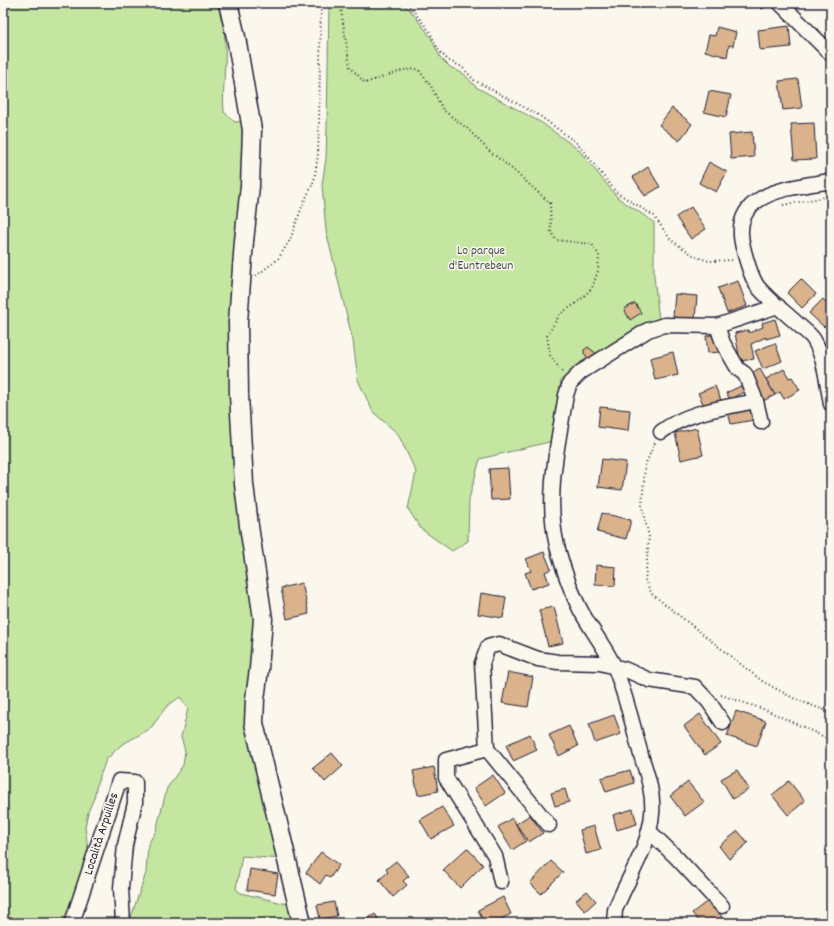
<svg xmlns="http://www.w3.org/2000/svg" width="834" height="926" font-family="Dekko,sans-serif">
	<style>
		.green { fill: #c4e6a0; stroke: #73846e }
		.building { fill: #dab28b; stroke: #22223b }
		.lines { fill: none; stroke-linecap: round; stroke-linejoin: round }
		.minor-casing { stroke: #22223b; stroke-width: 17 }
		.major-casing { stroke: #22223b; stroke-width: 21 }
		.path { stroke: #22223b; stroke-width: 2; stroke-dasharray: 1 3; stroke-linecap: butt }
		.minor { stroke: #fbf7ec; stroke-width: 14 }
		.major { stroke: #fbf7ec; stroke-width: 18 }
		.labels { text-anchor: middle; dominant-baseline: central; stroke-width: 3; stroke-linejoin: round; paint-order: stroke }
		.park-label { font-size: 13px; fill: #4a5354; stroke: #fbf7ec }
		.street-label { font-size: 13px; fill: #22223b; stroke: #fbf7ec }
	</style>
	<rect width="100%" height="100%" fill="#fbf7ec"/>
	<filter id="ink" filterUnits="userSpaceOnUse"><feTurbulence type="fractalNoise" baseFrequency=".025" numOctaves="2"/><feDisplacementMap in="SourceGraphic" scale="8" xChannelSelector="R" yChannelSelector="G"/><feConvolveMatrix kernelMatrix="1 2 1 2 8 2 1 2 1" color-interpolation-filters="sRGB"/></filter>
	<g filter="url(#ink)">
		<g class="green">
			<path d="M3,3H216C233,37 221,76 224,112L235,122L245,121V167L237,244L259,628L252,674L282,859L242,856L236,889L241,893L291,905L295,923H130L132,914L146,873L148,844L156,831L167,788L183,765L185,751L181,737L188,708L180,697L167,706L150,729L121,745L106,760L97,784L94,798L88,812L85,827L89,856L69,923H6L3,896Z"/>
			<path d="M329,3H402L410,10L431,37L440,57L450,67L464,74L476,87L542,123L579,150L618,198L654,222V276L659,320L585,363L561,380L553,441L480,459L469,499L468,541L452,551L421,529L408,509L416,472L398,434L373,412L358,380L353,341L326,231L322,185L326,158L327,127Z"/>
		</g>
		<g class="building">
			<path d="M757,3H769V4L762,9Z"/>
			<path d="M789,26L791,47L760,50L758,30Z"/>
			<path d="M717,27L736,32L733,46L729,45L727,57L705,51L709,35L715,36Z"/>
			<path d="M798,79L802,108L783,110L779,81Z"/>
			<path d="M709,91L731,95L726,117L704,112Z"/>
			<path d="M672,108L692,124L679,141L659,125Z"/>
			<path d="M814,123L816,159L794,160L791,124Z"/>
			<path d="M752,132L754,157L731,159L729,134Z"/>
			<path d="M709,162L727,172L716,192L699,183Z"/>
			<path d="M648,167L660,187L645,196L633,177Z"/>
			<path d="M691,207L706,229L691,239L676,217Z"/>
			<path d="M801,279L816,294L802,308L787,293Z"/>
			<path d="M738,281L747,306L727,313L718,288Z"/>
			<path d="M675,294L697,296L695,319L673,317Z"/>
			<path d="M823,299L831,307V320L824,327L809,313Z"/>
			<path d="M635,303L641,313L630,320L624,309Z"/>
			<path d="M775,319L780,335L766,339V337L751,344L754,359L740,361L735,333L748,330L749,333L763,327L762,323Z"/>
			<path d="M717,334L720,352L708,353L706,336Z"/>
			<path d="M775,343L782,361L763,369L755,351Z"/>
			<path d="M588,347L598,355L590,361L584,353V350Z"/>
			<path d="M673,352L678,375L655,380L650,358Z"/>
			<path d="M760,369L775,395L763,401L749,375Z"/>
			<path d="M784,369L789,378L792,377L800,390L784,399L780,392L775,395L766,379Z"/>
			<path d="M745,384L748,390L730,399L726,393Z"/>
			<path d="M715,386L721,400L705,408L698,393Z"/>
			<path d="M600,407L630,410L628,431L598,427Z"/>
			<path d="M751,408L754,420L731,424L728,412Z"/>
			<path d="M697,428L703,455L681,460L675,433Z"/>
			<path d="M602,459L626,462L622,490L598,487Z"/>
			<path d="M508,468L510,499L491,500L489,469Z"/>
			<path d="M602,513L631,520L626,539L597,532Z"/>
			<path d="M544,552L551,569L545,572L549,583L531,589L525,573L531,571L526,559Z"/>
			<path d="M596,565L616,567L615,586L595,585Z"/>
			<path d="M302,583L309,614L287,619L281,588Z"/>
			<path d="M481,593L506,597L503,618L478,614Z"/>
			<path d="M554,607L563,643L548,646L539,610Z"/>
			<path d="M508,672L533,677L528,707L502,703Z"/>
			<path d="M736,711L766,721L757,746L727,736Z"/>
			<path d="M700,714L721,744L705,755L684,726Z"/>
			<path d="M614,715L621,734L595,743L589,724Z"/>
			<path d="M569,726L578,746L559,756L549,735Z"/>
			<path d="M530,734L537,750L513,761L506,745Z"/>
			<path d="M332,753L343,766L325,782L313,768Z"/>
			<path d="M434,767L438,791L418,795L413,771Z"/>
			<path d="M630,770L634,783L606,792L601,778Z"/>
			<path d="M737,770L749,789L733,799L721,779Z"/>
			<path d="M493,775L505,793L486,806L474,788Z"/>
			<path d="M789,781L805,801L788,815L772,795Z"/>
			<path d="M688,782L704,802L685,816L670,796Z"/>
			<path d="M565,789L569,802L555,806L551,793Z"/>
			<path d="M442,807L454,826L431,839L420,820Z"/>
			<path d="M633,809L637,824L617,830L613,815Z"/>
			<path d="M530,815L543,833L529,842L516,824Z"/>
			<path d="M512,818L526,841L512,850L498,827Z"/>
			<path d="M594,826L601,850L586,854L580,830Z"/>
			<path d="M738,831L748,843L729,859L719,846Z"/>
			<path d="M467,848L483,865L460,888L443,870Z"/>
			<path d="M321,852L339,865L330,878L326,875L320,884L306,873Z"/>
			<path d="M396,861L409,876L403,881L407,885L393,897L379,880L388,872L386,869Z"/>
			<path d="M551,861L563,872L541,894L530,883Z"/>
			<path d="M250,869L278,874L275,894L247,890Z"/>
			<path d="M587,891L596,901L585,911L576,900Z"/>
			<path d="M503,897L511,914L493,923H484L478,910Z"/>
			<path d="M709,900L722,917L714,923H700L692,913Z"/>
			<path d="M334,902L337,916L320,919L317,905Z"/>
			<path d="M375,914L381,923H360Z"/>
		</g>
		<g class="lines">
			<defs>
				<g id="minor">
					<path d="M780,3L831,54"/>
					<path d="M831,181C790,188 726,191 744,251C747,262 751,278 758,287C771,302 787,314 801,327C805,331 811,335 814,340C825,359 827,382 831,404"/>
					<path d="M717,326L723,343L738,369L745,374L756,401L761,422"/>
					<path d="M661,432C688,411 723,408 756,401"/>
					<path d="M487,749L549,825"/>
					<path d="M649,831L676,857L722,906"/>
					<path d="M501,882L495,856L446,778V760L487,749L482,663L488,647L499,644L538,659L558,662L600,663L624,669L649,680L695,687L709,702L723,723"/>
					<path d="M72,923L119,781L135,782V803L125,845L121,888L123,923"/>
					<path d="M614,923L615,910C627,879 649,848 652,814C654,794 647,774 641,755C633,726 626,696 615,668C606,648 591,630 581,611C570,590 563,568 557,546C545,496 558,444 566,395L570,383L581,372L648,330L664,325L717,326L778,306"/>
				</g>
				<path id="major" d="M228,3L236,37L252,130L250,186L244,241L238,322L239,395L244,484L249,526L263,619L259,669L255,699L254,723L302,923"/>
			</defs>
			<use href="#minor" class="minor-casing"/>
			<use href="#major" class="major-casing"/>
			<g class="path">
				<path d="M340,3L350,67L365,83L404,70L418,69L431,86L443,110L468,129L488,150L512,169L550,203L551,232L556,240L592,244L599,255L598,271L592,288L578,302L560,314L547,336L550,355L562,372"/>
				<path d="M407,3L430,32L439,51L448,60L462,67L474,80L540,116L578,144L616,192L654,216L671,240L696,257L709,261L734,260"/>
				<path d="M783,205L831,196"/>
				<path d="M256,276L278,259L290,240L303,204L314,181L318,154L319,123L321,3"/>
				<path d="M655,443L645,465L642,506L649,537L645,581L652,594L762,681L795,699L824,710L831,715"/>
				<path d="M721,695L766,710L831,740"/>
			</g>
			<use href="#minor" class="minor"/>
			<use href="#major" class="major"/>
		</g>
	</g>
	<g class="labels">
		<g class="park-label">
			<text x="481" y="251">Lo parque<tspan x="481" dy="15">d'Euntrebeun</tspan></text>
		</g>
		<g class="street-label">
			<text transform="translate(102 834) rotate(-72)">Località Arpuilles</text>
		</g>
	</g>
	<rect width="834" height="926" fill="none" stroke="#fbf7ec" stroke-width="16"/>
	<rect x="8" y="8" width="818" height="910" fill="none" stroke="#22223b" stroke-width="1.5" filter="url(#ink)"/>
</svg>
